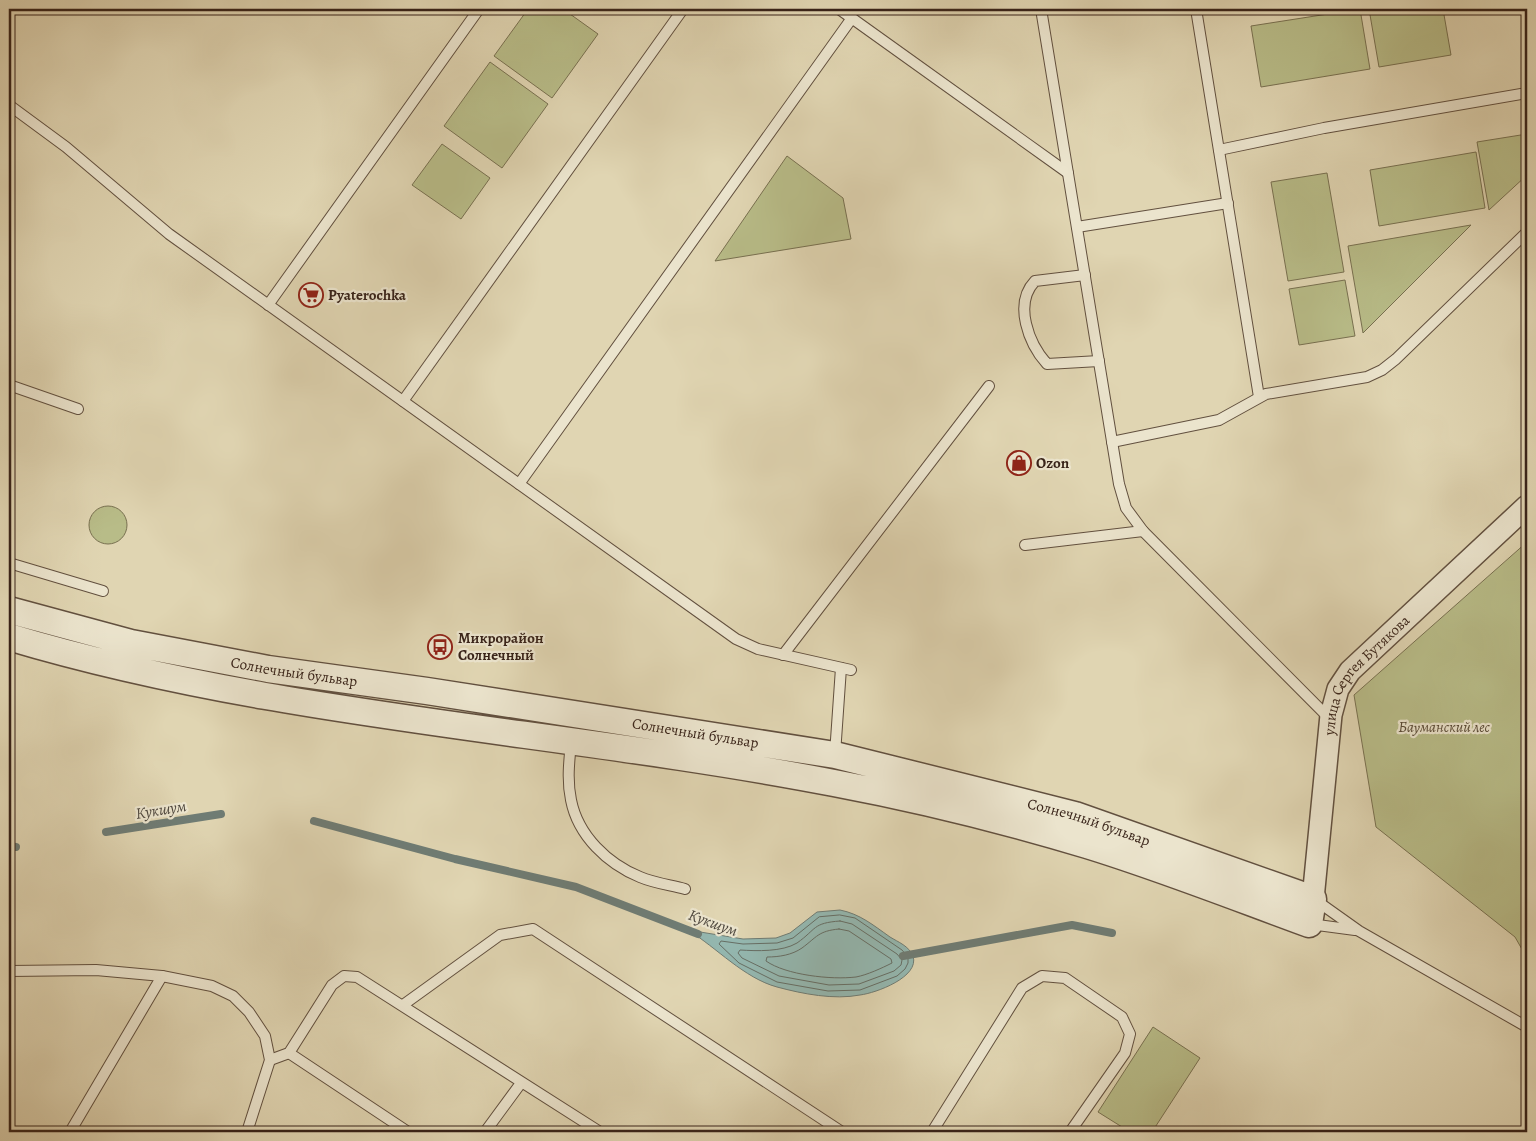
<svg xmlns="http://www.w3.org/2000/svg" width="1536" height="1141" font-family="Alegreya,serif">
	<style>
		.green { fill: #b8bc88; stroke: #787050 }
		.water { fill: #94b8b1; stroke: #6f7c74 }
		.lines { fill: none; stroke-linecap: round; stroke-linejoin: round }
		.shore { stroke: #666e65; stroke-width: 1 }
		.stream { stroke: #6f7c74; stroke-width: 8 }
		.service-casing { stroke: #62503f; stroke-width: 12 }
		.minor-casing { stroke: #62503f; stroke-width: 24 }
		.tertiary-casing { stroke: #62503f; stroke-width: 29 }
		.service { stroke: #ebe4cd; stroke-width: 10 }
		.minor { stroke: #ebe4cd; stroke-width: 21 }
		.tertiary { stroke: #ebe4cd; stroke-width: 26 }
		.labels { text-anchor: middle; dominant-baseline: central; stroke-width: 4.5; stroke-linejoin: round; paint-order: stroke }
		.poi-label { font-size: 15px; font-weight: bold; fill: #382319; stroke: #ebe4cd; text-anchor: start }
		.street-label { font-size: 15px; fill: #382319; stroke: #ebe4cd }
		.park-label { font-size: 15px; font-style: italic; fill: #584935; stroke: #ebe4cd }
		.water-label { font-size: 16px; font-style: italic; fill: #4f483f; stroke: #ebe4cd }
	</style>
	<rect width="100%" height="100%" fill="#e0d5b2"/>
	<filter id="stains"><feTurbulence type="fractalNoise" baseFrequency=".004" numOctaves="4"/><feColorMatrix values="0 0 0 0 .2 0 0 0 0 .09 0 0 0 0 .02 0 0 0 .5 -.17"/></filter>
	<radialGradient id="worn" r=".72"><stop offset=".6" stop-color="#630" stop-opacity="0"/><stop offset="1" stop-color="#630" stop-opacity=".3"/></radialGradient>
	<g class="green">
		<path d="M528,9H563L598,34L552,98L494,56Z"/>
		<path d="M1360,9L1370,69L1261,87L1251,26Z"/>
		<path d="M1369,9H1443L1451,55L1379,67Z"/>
		<path d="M490,62L548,104L502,168L444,126Z"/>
		<path d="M1527,134V175L1489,210L1477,142Z"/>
		<path d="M442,144L490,178L461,219L412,185Z"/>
		<path d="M1476,152L1485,208L1379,226L1370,170Z"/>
		<path d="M787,156L843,198L851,239L715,261Z"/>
		<path d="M1327,173L1344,272L1288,281L1271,182Z"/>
		<path d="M1471,225L1363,333L1348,246Z"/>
		<path d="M1345,280L1355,336L1299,345L1289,289Z"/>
		<circle cx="108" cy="525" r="19"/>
		<path d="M1527,542V958L1515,937L1376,827L1354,695Z"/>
		<path d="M1153,1027L1200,1058L1152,1132H1130L1098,1112Z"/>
	</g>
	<path class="water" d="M840,910C860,914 873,925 890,937C898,942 909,946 913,956C920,977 876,993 860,995C834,1000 803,994 777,987C744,978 717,948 688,930L743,939L776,938L790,933L817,912Z"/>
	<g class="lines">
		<g class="shore">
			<path d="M840,915L855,918L902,950L908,957V963L905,969L897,976L860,990L828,991L777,982L739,963L719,944L721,941L743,944L777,943L793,938L819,917Z"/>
			<path d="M840,921L852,924L897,954L902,960L901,965L894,971L859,984L829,985L779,976L742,958L738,953L740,950C757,951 782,952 797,943C817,929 812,923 840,921Z"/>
			<path d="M839,929L849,931L891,959L892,963C882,968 867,975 856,977C831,980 786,975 766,961L767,957C779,957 792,955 802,948C817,937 818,931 839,929Z"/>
		</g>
		<g class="stream">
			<path d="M314,821L455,859L576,887L698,934"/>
			<path d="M106,832L221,814"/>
			<path d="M9,846L16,847"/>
			<path d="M903,956L1072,925L1112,933"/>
		</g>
		<defs>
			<g id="service">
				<path d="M839,9L1068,173"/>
				<path d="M1041,9L1119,484L1126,508L1143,531L1330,719"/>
				<path d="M1196,9L1259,397"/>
				<path d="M9,105L66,147L169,234L736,639L758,649L851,670"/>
				<path d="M1219,150L1324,128L1527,93"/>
				<path d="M1077,227L1228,203"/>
				<path d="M1085,275L1035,281C1013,304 1029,344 1047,364L1099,361"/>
				<path d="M268,305L479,9"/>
				<path d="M9,385L78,409"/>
				<path d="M403,401L683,9"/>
				<path d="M1112,442L1219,420L1266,394L1367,377L1382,370L1396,359L1527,232"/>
				<path d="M519,484L852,18"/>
				<path d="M1025,545L1143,531"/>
				<path d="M9,563L103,591"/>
				<path d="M783,655L989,386"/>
				<path d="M571,743C569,762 567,781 571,800C578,836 608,864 640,877C654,883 670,885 685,889"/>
				<path d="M835,754L841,668"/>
				<path d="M1314,899L1359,931L1527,1027"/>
				<path d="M1310,924L1355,930"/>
				<path d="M9,971L96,970L162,976L212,986L233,996L249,1012L265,1036L270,1060L247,1132"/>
				<path d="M403,1005L500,935L533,929L842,1132"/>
				<path d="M289,1053L408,1132"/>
				<path d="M270,1060L289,1053L332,985L344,976L357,977L600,1132"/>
				<path d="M70,1132L162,976"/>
				<path d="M485,1132L521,1083"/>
				<path d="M932,1132L1022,988L1042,976L1065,978L1122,1017L1130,1034L1125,1053L1070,1132"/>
			</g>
			<g id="minor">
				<path id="s1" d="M1313,899L1331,715L1338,689L1350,671L1527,506"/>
			</g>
			<g id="tertiary">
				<path id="s2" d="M9,610L131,643L268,669L427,691L835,755L1075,815L1313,899L1309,924C1235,897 1162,868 1087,845C1004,820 919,799 834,783C560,730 276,717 9,637"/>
			</g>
		</defs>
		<use href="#service" class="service-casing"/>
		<use href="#minor" class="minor-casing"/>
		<use href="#tertiary" class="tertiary-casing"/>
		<use href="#service" class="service"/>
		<use href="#minor" class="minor"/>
		<use href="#tertiary" class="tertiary"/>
	</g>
	<defs>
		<symbol id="supermarket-ring" viewBox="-11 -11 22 22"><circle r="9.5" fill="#ebe4cd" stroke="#8f2418" stroke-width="1.5"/><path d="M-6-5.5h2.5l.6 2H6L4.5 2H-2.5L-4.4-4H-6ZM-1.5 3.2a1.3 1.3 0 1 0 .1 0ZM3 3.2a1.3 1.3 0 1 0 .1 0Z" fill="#8f2418"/></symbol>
		<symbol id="shop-ring" viewBox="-11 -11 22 22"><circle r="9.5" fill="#ebe4cd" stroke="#8f2418" stroke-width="1.5"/><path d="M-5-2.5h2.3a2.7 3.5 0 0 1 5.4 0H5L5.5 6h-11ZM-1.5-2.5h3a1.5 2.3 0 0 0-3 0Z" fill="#8f2418"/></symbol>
		<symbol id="bus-ring" viewBox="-11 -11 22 22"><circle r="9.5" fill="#ebe4cd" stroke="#8f2418" stroke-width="1.5"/><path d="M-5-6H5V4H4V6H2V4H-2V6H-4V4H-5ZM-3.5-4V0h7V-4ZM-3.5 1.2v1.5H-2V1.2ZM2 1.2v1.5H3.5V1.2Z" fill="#8f2418"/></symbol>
	</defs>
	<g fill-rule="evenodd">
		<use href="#supermarket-ring" x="297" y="281" width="28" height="28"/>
		<use href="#shop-ring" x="1005" y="449" width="28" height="28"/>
		<use href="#bus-ring" x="426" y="633" width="28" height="28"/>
	</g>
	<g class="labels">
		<g class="poi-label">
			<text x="328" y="295">Pyaterochka</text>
			<text x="1036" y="463">Ozon</text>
			<text x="458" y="638">Микрорайон<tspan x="458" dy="17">Солнечный</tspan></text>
		</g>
		<g class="street-label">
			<text stroke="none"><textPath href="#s2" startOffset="292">Солнечный бульвар</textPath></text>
			<text stroke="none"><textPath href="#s1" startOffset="238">улица Сергея Бутякова</textPath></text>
			<text stroke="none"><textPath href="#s2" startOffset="698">Солнечный бульвар</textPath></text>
			<text stroke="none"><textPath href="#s2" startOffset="1102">Солнечный бульвар</textPath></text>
		</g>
		<g class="park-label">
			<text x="1444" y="727">Бауманский лес</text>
		</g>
		<g class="water-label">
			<text transform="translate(161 810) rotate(-9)">Кукшум</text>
			<text transform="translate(713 923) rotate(20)">Кукшум</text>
		</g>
	</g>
	<rect width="1536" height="1141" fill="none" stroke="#e0d5b2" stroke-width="30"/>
	<rect x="10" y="10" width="1516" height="1121" fill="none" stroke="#382319" stroke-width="2.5"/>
	<rect x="15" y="15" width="1506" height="1111" fill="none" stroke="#382319"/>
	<rect width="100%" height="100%" filter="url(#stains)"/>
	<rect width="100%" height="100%" fill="url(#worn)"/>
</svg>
